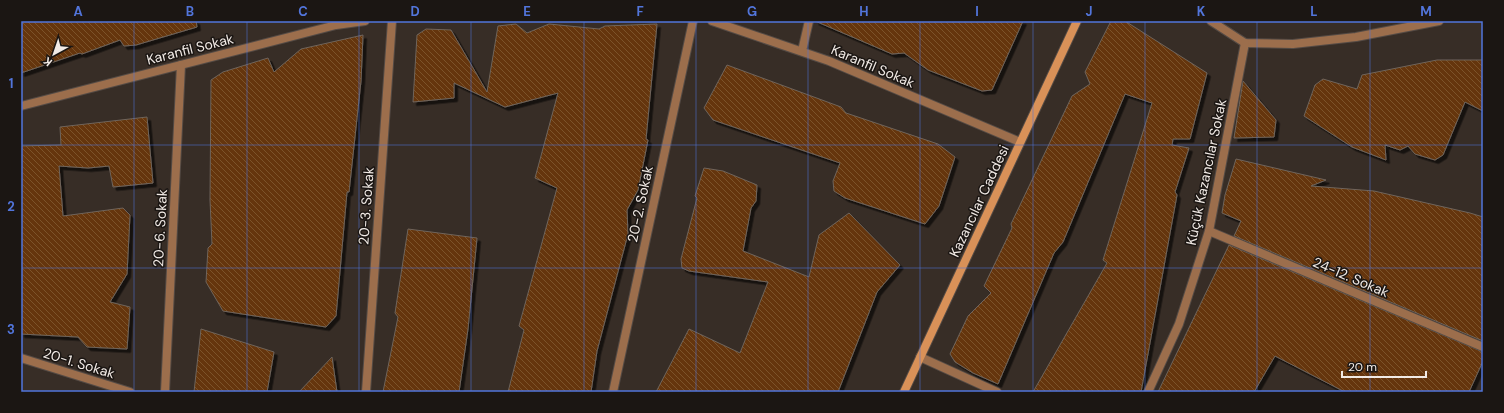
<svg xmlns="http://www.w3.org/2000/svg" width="1504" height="413" font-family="'DM Sans',sans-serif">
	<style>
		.building { fill: url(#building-back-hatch); stroke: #6f645c; filter: url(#shadow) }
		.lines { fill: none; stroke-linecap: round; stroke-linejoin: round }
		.minor-casing { stroke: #554b45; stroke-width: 10 }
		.secondary-casing { stroke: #554b45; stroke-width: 10 }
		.minor { stroke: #9c6e4c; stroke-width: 8 }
		.secondary { stroke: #d99158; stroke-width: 8 }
		.grid { fill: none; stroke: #5275db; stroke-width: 1; stroke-opacity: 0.55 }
		.labels { text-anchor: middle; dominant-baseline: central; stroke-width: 3; stroke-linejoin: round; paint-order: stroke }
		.street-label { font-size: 14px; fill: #f1eae5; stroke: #1b1613 }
		.neatline { fill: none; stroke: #5275db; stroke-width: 1.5 }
		.grid-label { font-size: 13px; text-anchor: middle; font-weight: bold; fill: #5275db }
	</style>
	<defs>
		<pattern id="building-back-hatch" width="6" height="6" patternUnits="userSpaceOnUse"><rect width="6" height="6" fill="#653608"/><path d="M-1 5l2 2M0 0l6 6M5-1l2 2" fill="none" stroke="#7c532c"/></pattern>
		<filter id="shadow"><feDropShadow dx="3.5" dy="3.5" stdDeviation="0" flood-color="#0009"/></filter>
	</defs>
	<rect width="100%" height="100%" fill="#372d26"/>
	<g class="building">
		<path d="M21,21H196L197,27L136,45L124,46L120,40L82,54L80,53L21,73Z"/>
		<path d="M815,21H1023L992,90L982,91L928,70L904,53L892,54Z"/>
		<path d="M1111,21H1125L1207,73L1190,139H1173L1172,145L1189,148L1175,192L1177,195L1141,392H1033L1107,263L1103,260L1152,103L1125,94L1063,242L1054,253L998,384L973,373L955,362L950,354L968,316L991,293L984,286L1012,228L1011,224L1072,96L1090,84L1085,72Z"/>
		<path d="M516,24L527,33L549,24L599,29L605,26L657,24L646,139L648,140L638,190L627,210L628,234L597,351L591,392H508L524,330L519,326L557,188L535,178L558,93L505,107L454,83V98L413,102L417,35L426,29L451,30L487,92L498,26Z"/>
		<path d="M363,35L361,81L349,192H347L336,316L326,327L223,311L206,282L208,248L212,244L210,200L211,80L223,72L268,58L274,72L301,49Z"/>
		<path d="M1437,60H1483V111L1465,102L1443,155L1435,160L1415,154L1408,146L1400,150L1385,145L1386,160L1352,147L1304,116L1315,85L1323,79L1357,89L1362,75Z"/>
		<path d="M727,65L841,107L846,113L938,144L955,157L939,206L925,224L845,198L834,191L833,181L840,163L713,120L704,108Z"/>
		<path d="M1243,81L1276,120L1274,137L1234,138Z"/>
		<path d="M147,117L153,183L113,187L109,166L88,168L59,166L63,216L123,208L130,215L127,274L110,302L130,307L127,349L87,347L78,337L21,334V146L61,145L60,127Z"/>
		<path d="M1236,159L1326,180L1311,186L1374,191L1470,213L1483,217V341L1234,236L1241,221L1222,213L1225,195Z"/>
		<path d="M704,168L723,171L757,185L756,201L751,208L743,251L809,277L819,235L849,213L900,265L877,292L838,392H656L689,329L740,353L768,282L689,271L682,268L681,259L697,198L695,196Z"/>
		<path d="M408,229L477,238L468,329L459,392H383L398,317L395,313Z"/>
		<path d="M1229,245L1483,352V361L1469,392H1345L1275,356L1254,392H1158Z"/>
		<path d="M201,329L274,352L267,392H194Z"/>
		<path d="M332,357L337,392H299Z"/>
	</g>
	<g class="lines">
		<defs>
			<g id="minor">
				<path d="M712,21L829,61L1020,142"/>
				<path d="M1211,21L1245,43L1293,44L1356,37L1439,21"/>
				<path d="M802,51L809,21"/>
				<path d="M21,106L336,25L365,21"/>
				<path d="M1209,231L1483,347"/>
				<path d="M920,357L997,392"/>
				<path d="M21,358L130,392"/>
				<path d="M165,392L181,65"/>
				<path d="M366,392L392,21"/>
				<path d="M613,392L693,21"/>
				<path d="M1148,392L1179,324L1209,231L1245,43"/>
			</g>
			<path id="secondary" d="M904,392L1077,21"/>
		</defs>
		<use href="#minor" class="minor-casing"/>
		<use href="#secondary" class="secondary-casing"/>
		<use href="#minor" class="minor"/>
		<use href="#secondary" class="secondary"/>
	</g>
	<path class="grid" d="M134,21V392M247,21V392M359,21V392M471,21V392M584,21V392M696,21V392M808,21V392M920,21V392M1033,21V392M1145,21V392M1257,21V392M1370,21V392M21,145H1483M21,268H1483"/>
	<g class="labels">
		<g class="street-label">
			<text transform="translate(190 49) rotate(-14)">Karanfil Sokak</text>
			<text transform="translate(873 66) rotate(23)">Karanfil Sokak</text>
			<text transform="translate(1206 172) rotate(-78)">Küçük Kazancılar Sokak</text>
			<text transform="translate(979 201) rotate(-65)">Kazancılar Caddesi</text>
			<text transform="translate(640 204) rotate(-78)">20-2. Sokak</text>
			<text transform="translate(366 206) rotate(-86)">20-3. Sokak</text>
			<text transform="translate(160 228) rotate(-87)">20-6. Sokak</text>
			<text transform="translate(1351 277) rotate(23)">24-12. Sokak</text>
			<text transform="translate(79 363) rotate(17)">20-1. Sokak</text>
		</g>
	</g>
	<rect width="1504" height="413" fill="none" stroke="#1b1613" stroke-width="44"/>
	<g transform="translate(54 54) rotate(220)" stroke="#1b1613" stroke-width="3" paint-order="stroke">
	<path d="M0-3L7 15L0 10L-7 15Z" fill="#f1eae5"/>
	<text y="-6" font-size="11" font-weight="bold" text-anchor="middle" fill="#f1eae5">K</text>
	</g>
	<path d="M1342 371v6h84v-6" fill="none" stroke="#f1eae5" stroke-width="2"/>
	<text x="1348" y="371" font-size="12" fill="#f1eae5" stroke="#1b1613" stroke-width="3" paint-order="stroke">20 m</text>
	<rect x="22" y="22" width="1460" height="369" class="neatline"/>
	<g class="grid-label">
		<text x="78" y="16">A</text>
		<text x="190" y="16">B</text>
		<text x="303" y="16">C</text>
		<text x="415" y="16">D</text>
		<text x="527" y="16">E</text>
		<text x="640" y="16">F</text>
		<text x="752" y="16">G</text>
		<text x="864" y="16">H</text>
		<text x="977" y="16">I</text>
		<text x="1089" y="16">J</text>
		<text x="1201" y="16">K</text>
		<text x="1314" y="16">L</text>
		<text x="1426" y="16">M</text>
		<text x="11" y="88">1</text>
		<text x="11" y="211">2</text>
		<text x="11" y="334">3</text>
	</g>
</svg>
